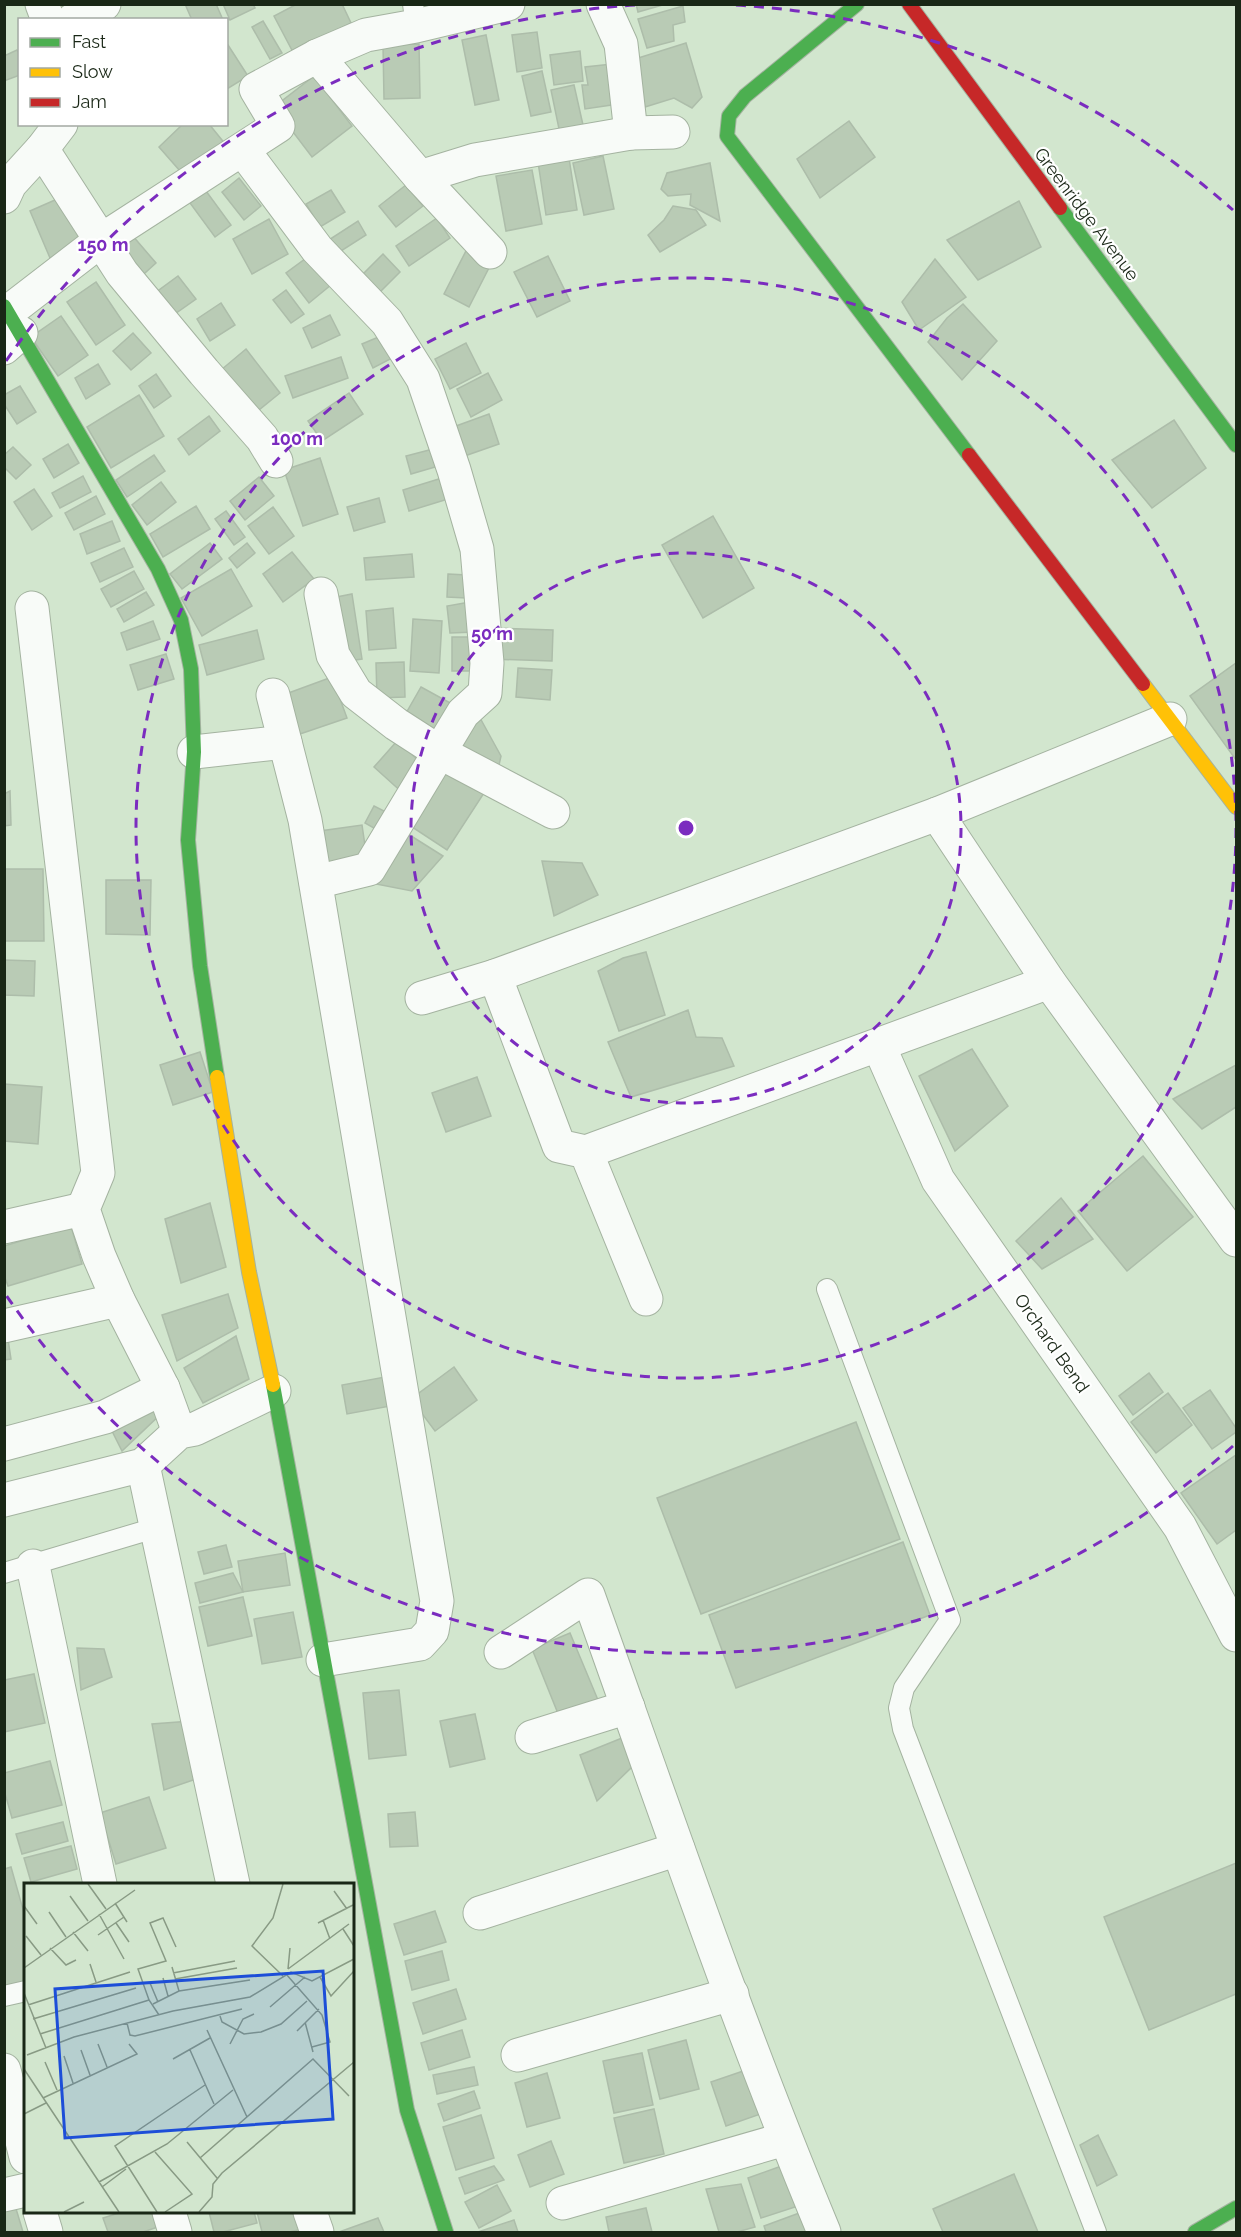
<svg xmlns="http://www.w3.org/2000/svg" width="1241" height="2237" font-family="Raleway,sans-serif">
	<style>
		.building { fill: #b9cbb5; stroke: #adbdaa; stroke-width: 1.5 }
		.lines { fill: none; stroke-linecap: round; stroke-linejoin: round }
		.lane-casing { stroke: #a4b3a0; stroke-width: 22 }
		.street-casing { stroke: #a4b3a0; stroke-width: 35 }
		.fast-casing { stroke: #a4b3a0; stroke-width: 16 }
		.slow-casing { stroke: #a4b3a0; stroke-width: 16 }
		.jam-casing { stroke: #a4b3a0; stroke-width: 16 }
		.lane { stroke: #f8fbf8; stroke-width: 20 }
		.street { stroke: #f8fbf8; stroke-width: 33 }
		.fast { stroke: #4caf50; stroke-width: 14 }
		.slow { stroke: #ffc107; stroke-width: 14 }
		.jam { stroke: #c62828; stroke-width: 14 }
		.ring { fill: none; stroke: #7b2cbf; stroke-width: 3; stroke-dasharray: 10 8 }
		.labels { text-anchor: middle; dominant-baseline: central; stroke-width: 4.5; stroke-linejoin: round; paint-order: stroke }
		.street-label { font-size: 18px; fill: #192716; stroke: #fff }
		.inset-road { fill: none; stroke: #889a84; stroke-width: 1.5 }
		.view { fill: #1d4ed8; fill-opacity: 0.15; stroke: #1d4ed8; stroke-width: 3 }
		.inset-edge { fill: none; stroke: #192716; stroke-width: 3 }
		.centre { fill: #7b2cbf; stroke: #fff; stroke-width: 3 }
		.ring-label { font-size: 18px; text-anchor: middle; font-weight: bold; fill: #7b2cbf; stroke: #fff; stroke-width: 4.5; stroke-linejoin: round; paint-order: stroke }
	</style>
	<rect width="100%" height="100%" fill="#d2e6ce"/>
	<g class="building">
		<path d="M185,4H216L223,20H192Z"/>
		<path d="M223,4H253L255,8L230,20Z"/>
		<path d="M297,4H342L351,23L294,54L274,16Z"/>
		<path d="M636,4H666L638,12Z"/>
		<path d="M683,6L685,22L673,25L674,41L647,48L638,19Z"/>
		<path d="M263,21L282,53L270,59L252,27Z"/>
		<path d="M537,32L542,68L517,72L512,35Z"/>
		<path d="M486,35L499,100L475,105L462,40Z"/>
		<path d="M686,43L702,97L692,108L674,98L645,107L635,59Z"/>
		<path d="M419,44L420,98L384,99L383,45Z"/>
		<path d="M228,45L248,76L227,89L226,46Z"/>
		<path d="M17,50L20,55V75L4,81V56Z"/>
		<path d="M580,51L583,81L554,85L550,55Z"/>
		<path d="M612,64L618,104L585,109L582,85H588L585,67Z"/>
		<path d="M542,71L551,112L531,116L522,76Z"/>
		<path d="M314,76L352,126L312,157L274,107Z"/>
		<path d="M574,85L583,125L559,129L551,90Z"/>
		<path d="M849,121L875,157L820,198L797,159Z"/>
		<path d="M183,124H209L226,145L187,179L159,147Z"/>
		<path d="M603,156L614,209L584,215L573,163Z"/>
		<path d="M569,158L577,210L546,215L538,162Z"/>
		<path d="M710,163L720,221L690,205L691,194L668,196L661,189L667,173Z"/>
		<path d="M532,170L542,224L506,231L496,176Z"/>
		<path d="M239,178L261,206L244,220L222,192Z"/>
		<path d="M406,185L423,206L396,227L379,206Z"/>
		<path d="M331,190L345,212L320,227L306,204Z"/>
		<path d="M206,191L231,225L215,237L190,203Z"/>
		<path d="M64,196L83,244L50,258L30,211Z"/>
		<path d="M1019,201L1041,247L978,280L947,240Z"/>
		<path d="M673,206L696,210L706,225L660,252L648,235L664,220Z"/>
		<path d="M437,218L450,238L409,266L396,246Z"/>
		<path d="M269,219L288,254L252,274L233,239Z"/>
		<path d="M358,221L366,235L330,258L321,245Z"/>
		<path d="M132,235L156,263L134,283L110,254Z"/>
		<path d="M470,243L495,256L469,307L444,294Z"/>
		<path d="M383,254L400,272L373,299L355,282Z"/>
		<path d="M309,256L331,285L309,303L286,273Z"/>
		<path d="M548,256L570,301L537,317L514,272Z"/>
		<path d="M935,259L966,297L919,330L902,302Z"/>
		<path d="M178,276L196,299L172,316L155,293Z"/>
		<path d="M96,282L125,325L96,345L67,302Z"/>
		<path d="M286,290L304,314L291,323L273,300Z"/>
		<path d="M221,303L235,325L210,341L197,319Z"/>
		<path d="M963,304L997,341L962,380L928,342L947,318Z"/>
		<path d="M330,315L340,335L312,348L303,328Z"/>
		<path d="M61,316L88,355L58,376L31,337Z"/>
		<path d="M133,333L151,353L131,370L113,351Z"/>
		<path d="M388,333L398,355L373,368L362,344Z"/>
		<path d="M466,343L481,373L450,389L435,359Z"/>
		<path d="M246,349L280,393L249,418L215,375Z"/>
		<path d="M341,357L348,378L293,398L285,376Z"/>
		<path d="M98,364L110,384L86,399L75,378Z"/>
		<path d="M488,373L502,400L471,417L457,389Z"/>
		<path d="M156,374L171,396L154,408L139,386Z"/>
		<path d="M20,386L36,412L17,424L4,404V395Z"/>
		<path d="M349,393L363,414L322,441L308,421Z"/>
		<path d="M139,395L164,436L111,468L87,427Z"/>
		<path d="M489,414L499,444L456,459L445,430Z"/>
		<path d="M209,416L220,431L189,455L178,439Z"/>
		<path d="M1174,420L1206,468L1152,508L1112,460Z"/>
		<path d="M68,444L79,463L54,478L43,459Z"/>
		<path d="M13,447L31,465L16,479L4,467V455Z"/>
		<path d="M437,448L442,465L411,474L406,456Z"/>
		<path d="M154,455L165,471L127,497L116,480Z"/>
		<path d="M320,458L338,514L303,526L284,470Z"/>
		<path d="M455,474L461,495L409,511L403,490Z"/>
		<path d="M83,476L91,492L60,508L52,493Z"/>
		<path d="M259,477L274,496L245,520L230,501Z"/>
		<path d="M161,482L176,502L147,525L132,505Z"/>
		<path d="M34,489L52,516L32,530L14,502Z"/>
		<path d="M96,496L105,514L74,530L65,513Z"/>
		<path d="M379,498L385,522L354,531L347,507Z"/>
		<path d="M196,506L210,529L163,557L150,534Z"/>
		<path d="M273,507L294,536L269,554L248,526Z"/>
		<path d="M226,511L245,537L234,545L215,519Z"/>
		<path d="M713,516L754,588L703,618L662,545Z"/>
		<path d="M112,521L120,541L87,554L80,534Z"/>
		<path d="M210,543L222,559L182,589L170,574Z"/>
		<path d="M247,543L255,553L237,568L229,558Z"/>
		<path d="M124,548L133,567L100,582L91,563Z"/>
		<path d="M292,552L314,579L283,602L263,574Z"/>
		<path d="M412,554L414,577L366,580L364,558Z"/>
		<path d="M231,569L252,606L202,636L181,598Z"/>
		<path d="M134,571L144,589L111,607L101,589Z"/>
		<path d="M448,574L467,575L466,598L447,597Z"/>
		<path d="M146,592L154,605L124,622L117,609Z"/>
		<path d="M352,594L362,659L341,662L331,598Z"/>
		<path d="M476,601V632L450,633L447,606Z"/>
		<path d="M393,608L396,648L369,650L366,611Z"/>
		<path d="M413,619L442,621L439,673L410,671Z"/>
		<path d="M153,621L160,639L127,650L121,633Z"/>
		<path d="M491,628L553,630L552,661L490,659Z"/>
		<path d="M257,630L264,659L207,675L199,645Z"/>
		<path d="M452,637H482L483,671H452Z"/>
		<path d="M166,654L174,679L138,690L130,665Z"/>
		<path d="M404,662L405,697L377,698L376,663Z"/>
		<path d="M1236,663V760L1190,696Z"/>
		<path d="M518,668L552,670L550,700L516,697Z"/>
		<path d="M332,677L347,718L297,735L283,695Z"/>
		<path d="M421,687L454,705L433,741L401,722Z"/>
		<path d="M474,707L501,756L497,774L454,743Z"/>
		<path d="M397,741L428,769L405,795L374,767Z"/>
		<path d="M444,766L484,793L447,850L406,823Z"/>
		<path d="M10,791L11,825L4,826V794Z"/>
		<path d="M374,806L388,813L379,831L365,823Z"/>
		<path d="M362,825L367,859L325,865L320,831Z"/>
		<path d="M400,829L443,856L412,891L376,884Z"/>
		<path d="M542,861L582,863L598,895L554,916Z"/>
		<path d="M4,869H43L44,941H4Z"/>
		<path d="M106,880H151L150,935L106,934Z"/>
		<path d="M646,952L665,1015L619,1031L598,971L623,958Z"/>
		<path d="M4,960L35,961L34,996L4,995Z"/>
		<path d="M688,1010L696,1037L722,1038L734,1066L631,1097L608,1042Z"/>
		<path d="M972,1049L1008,1106L955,1151L919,1076Z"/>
		<path d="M200,1052L213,1092L173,1105L160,1065Z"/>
		<path d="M1236,1065V1107L1202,1129L1173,1099Z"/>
		<path d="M477,1077L491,1116L446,1132L432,1093Z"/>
		<path d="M4,1084L42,1087L38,1144L4,1141Z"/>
		<path d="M1143,1156L1193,1217L1127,1271L1078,1211Z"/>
		<path d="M1061,1198L1093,1239L1042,1269L1016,1241Z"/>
		<path d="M210,1203L226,1267L181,1283L165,1219Z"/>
		<path d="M71,1226L82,1264L8,1286L4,1275V1246Z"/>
		<path d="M228,1294L238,1328L177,1361L162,1315Z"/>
		<path d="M236,1336L249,1379L203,1403L184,1368Z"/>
		<path d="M8,1339L11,1359L4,1360V1340Z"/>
		<path d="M454,1367L477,1400L435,1431L411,1399Z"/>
		<path d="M1149,1373L1163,1392L1133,1415L1119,1396Z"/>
		<path d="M390,1376L396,1405L347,1414L342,1385Z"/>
		<path d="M1210,1390L1236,1428V1432L1212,1449L1183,1408Z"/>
		<path d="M1168,1393L1192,1425L1156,1453L1131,1422Z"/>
		<path d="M159,1400L165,1410L122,1451L110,1427Z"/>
		<path d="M856,1422L900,1539L701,1614L657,1498Z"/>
		<path d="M1236,1455V1530L1217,1544L1181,1493Z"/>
		<path d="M903,1542L930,1615L736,1688L709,1615Z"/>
		<path d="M226,1545L232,1567L204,1574L198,1552Z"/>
		<path d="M285,1553L290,1585L243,1592L238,1561Z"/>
		<path d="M233,1573L243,1592L200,1603L195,1583Z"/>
		<path d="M243,1597L252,1636L208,1646L199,1607Z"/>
		<path d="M293,1612L302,1657L262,1664L254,1619Z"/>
		<path d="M570,1633L598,1700L559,1716L532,1649Z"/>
		<path d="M77,1648L104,1649L112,1677L81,1690Z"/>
		<path d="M34,1674L45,1723L4,1732V1680Z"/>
		<path d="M399,1690L406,1755L369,1759L363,1693Z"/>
		<path d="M475,1714L485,1759L450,1767L440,1721Z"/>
		<path d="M191,1721L202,1777L164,1790L152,1724Z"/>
		<path d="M622,1738L633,1766L597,1801L580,1755Z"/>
		<path d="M50,1761L62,1805L12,1818L4,1790V1773Z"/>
		<path d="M149,1797L166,1848L116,1864L100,1813Z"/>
		<path d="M415,1812L418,1846L390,1847L388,1814Z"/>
		<path d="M63,1822L68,1841L22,1854L16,1834Z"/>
		<path d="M71,1846L77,1869L31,1882L24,1858Z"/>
		<path d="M1236,1863V1994L1149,2030L1104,1917Z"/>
		<path d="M11,1867L26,1920V1983L5,1988L4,1869Z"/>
		<path d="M435,1911L446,1942L404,1955L394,1924Z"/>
		<path d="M442,1951L449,1980L412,1990L405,1961Z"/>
		<path d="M456,1989L466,2019L423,2034L413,2003Z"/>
		<path d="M462,2030L470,2057L429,2070L421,2043Z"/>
		<path d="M686,2040L699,2089L660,2099L648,2050Z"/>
		<path d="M642,2053L653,2105L614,2113L603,2061Z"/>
		<path d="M474,2067L478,2085L437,2094L433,2075Z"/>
		<path d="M752,2068L766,2112L726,2126L711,2082Z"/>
		<path d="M547,2073L560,2118L527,2127L515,2083Z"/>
		<path d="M474,2091L480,2108L444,2121L438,2104Z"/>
		<path d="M654,2109L664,2154L624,2163L614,2118Z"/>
		<path d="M481,2115L494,2158L456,2170L443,2127Z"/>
		<path d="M1098,2135L1117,2175L1097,2186L1080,2145Z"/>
		<path d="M551,2141L564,2174L530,2187L518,2155Z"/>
		<path d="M787,2164L801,2205L761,2218L748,2178Z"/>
		<path d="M494,2166L504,2180L465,2194L459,2178Z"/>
		<path d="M1014,2174L1038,2232H943L933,2209Z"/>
		<path d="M741,2184L755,2227L737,2232H719L706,2189Z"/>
		<path d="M497,2185L511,2211L479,2228L465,2202Z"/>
		<path d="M14,2202L23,2232H4V2205Z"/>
		<path d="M646,2208L652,2232H609L606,2217Z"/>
		<path d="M122,2212H159L164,2225L143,2232H108L103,2218Z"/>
		<path d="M209,2212H254L257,2223L223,2232H214Z"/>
		<path d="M257,2212H298L303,2229L289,2232H262Z"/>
		<path d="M802,2212L810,2232H766L764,2226Z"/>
		<path d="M378,2218L384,2232H339Z"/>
		<path d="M514,2220L518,2232H478Z"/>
	</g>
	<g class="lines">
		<defs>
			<g id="lane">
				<path d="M413,4L416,26"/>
				<path d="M827,1289L950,1620L904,1688L899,1708L903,1729L1096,2232"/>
				<path d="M4,1573L155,1528"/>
				<path d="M4,1996L26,1991"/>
			</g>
			<g id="street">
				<path d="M42,4L48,20"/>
				<path d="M603,4L621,44L631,133"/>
				<path d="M73,20L104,4"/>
				<path d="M317,56L420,177L490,252"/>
				<path d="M42,149L122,273L204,372L262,438L276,461"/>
				<path d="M243,150L317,249L387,322L423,379L454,470L477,549L487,663L485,693L463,713L369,869L316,882"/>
				<path d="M420,177L475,160L631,133L673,132"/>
				<path d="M4,197L10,184L42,149L61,124"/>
				<path d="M8,312L100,241L278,126L256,89L317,56L366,35L416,26L508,4"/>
				<path d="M4,348L21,333"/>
				<path d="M321,594L333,655L356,693L396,724L441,753L553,812"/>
				<path d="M32,608L98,1173L83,1209L99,1256L118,1300L163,1388L179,1432"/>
				<path d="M273,695L305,820L437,1601L432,1631L420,1644L323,1660"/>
				<path d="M194,752L285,742"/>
				<path d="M937,814L1049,982L1236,1240"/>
				<path d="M495,976L559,1146L586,1152L646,1299"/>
				<path d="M422,998L495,976L937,814L1170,719"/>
				<path d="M879,1046L938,1180L1180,1527L1236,1635"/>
				<path d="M586,1152L1049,982"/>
				<path d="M4,1227L83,1209"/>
				<path d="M4,1326L118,1300"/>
				<path d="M4,1444L105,1417L163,1388"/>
				<path d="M143,1465L233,1884"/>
				<path d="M4,1500L143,1465L179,1432L195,1429L274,1391"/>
				<path d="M33,1566L100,1884"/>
				<path d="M501,1652L588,1595C664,1808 737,2023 824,2232"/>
				<path d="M532,1737L628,1707"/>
				<path d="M480,1913L678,1849"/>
				<path d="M518,2055L732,1994"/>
				<path d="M4,2070L26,2157"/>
				<path d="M4,2195L26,2190"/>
				<path d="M563,2203L785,2139"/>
				<path d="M40,2212L46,2232"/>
				<path d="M169,2212L175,2232"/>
				<path d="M310,2212L317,2232"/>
			</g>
			<g id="fast">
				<path d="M857,4L745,96L729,116L727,136L969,455"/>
				<path d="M1060,208L1236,445"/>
				<path d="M4,306L158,569L181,620L191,669L194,752L188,840L200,966L217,1077"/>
				<path d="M273,1385L407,2110L446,2232"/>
				<path d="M1195,2232L1236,2208"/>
			</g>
			<g id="slow">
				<path d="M1143,684L1236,807"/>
				<path d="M217,1077L249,1272L273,1385"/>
			</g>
			<g id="jam">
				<path d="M909,4L1060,208"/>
				<path d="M969,455L1143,684"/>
			</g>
		</defs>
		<use href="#lane" class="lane-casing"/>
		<use href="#street" class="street-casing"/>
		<use href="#fast" class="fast-casing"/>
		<use href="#slow" class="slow-casing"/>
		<use href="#jam" class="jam-casing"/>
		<use href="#lane" class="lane"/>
		<use href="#street" class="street"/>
		<use href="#fast" class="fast"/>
		<use href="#slow" class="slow"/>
		<use href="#jam" class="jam"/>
	</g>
	<g class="ring">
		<circle cx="686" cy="828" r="275"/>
		<circle cx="686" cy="828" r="550"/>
		<path d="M1233 1446A825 825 0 0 1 6 1295M6 361A825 825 0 0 1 636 5M736 5A825 825 0 0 1 1233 210"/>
	</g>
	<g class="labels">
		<g class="street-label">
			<text transform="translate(1087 214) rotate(53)">Greenridge Avenue</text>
			<text transform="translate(1052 1343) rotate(55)">Orchard Bend</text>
		</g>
	</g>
	<g transform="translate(24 1883)">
		<rect width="330" height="330" fill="#d2e6ce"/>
		<path class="inset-road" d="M64,1L82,26M310,8L323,26M46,13L64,38M91,20L103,39M0,23L13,41M25,29L42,54M75,31L100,76M299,37L306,56M92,40L105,59M294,40L329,22M319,46L330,63M49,49L64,68M74,52L100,34M2,53L17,72M26,65L42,82L52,77M66,81L72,99M148,84L155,108M0,85L111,7M264,86L325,41M264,86L266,65M149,90L211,78M262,91L298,132L306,159L288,164M259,93L228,63L249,35L259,1M296,94L307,113L330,88M139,95L144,113M151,96L213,85M126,100L134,119M0,110L22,165M129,121L155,108L226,97M4,122L106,89M246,124L281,94M135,132L125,117L114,86L142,78L126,40L139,35L152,64M196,133L198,139L220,151L237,149L257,141L283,118M9,136L112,105M281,139L289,169M103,140L106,152L111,153L218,126M183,147L223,234M273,148L295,126M16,151L125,117M74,161L83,184M206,161L219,136L230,131M57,167L66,192M166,167L190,221M3,172L50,154L149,128L226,114L267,89L288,98L330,76M40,173L49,200M149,176L186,155M21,179L33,207M0,186L95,329M19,215L113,171L105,161M0,231L22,220M163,259L193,295M131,269L168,311L141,329M176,275L289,176L325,213M75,299L143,261L209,207M78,304L102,286M40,329L60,319M133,329L91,263L181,202M175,329L188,314L189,301L198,290L330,179"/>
		<path class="view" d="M299,88L309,236L41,255L31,106Z"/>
		<rect width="330" height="330" class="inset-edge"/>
	</g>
	<circle cx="686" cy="828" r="9" class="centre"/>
	<g class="ring-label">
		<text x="103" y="251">150 m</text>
		<text x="297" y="445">100 m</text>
		<text x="492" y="640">50 m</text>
	</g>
	<rect width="1241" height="2237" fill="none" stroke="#192716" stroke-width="12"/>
	<rect x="18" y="18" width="210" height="108" fill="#ffffff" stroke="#a3a9a2" stroke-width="1.5"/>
	<rect x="30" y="38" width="30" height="9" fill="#4caf50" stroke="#a3a9a2" stroke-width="1.5"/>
	<text x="72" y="48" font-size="18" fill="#192716">Fast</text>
	<rect x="30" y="68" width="30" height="9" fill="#ffc107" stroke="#a3a9a2" stroke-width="1.5"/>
	<text x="72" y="78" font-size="18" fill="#192716">Slow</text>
	<rect x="30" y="98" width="30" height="9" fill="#c62828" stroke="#a3a9a2" stroke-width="1.5"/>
	<text x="72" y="108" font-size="18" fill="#192716">Jam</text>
</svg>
